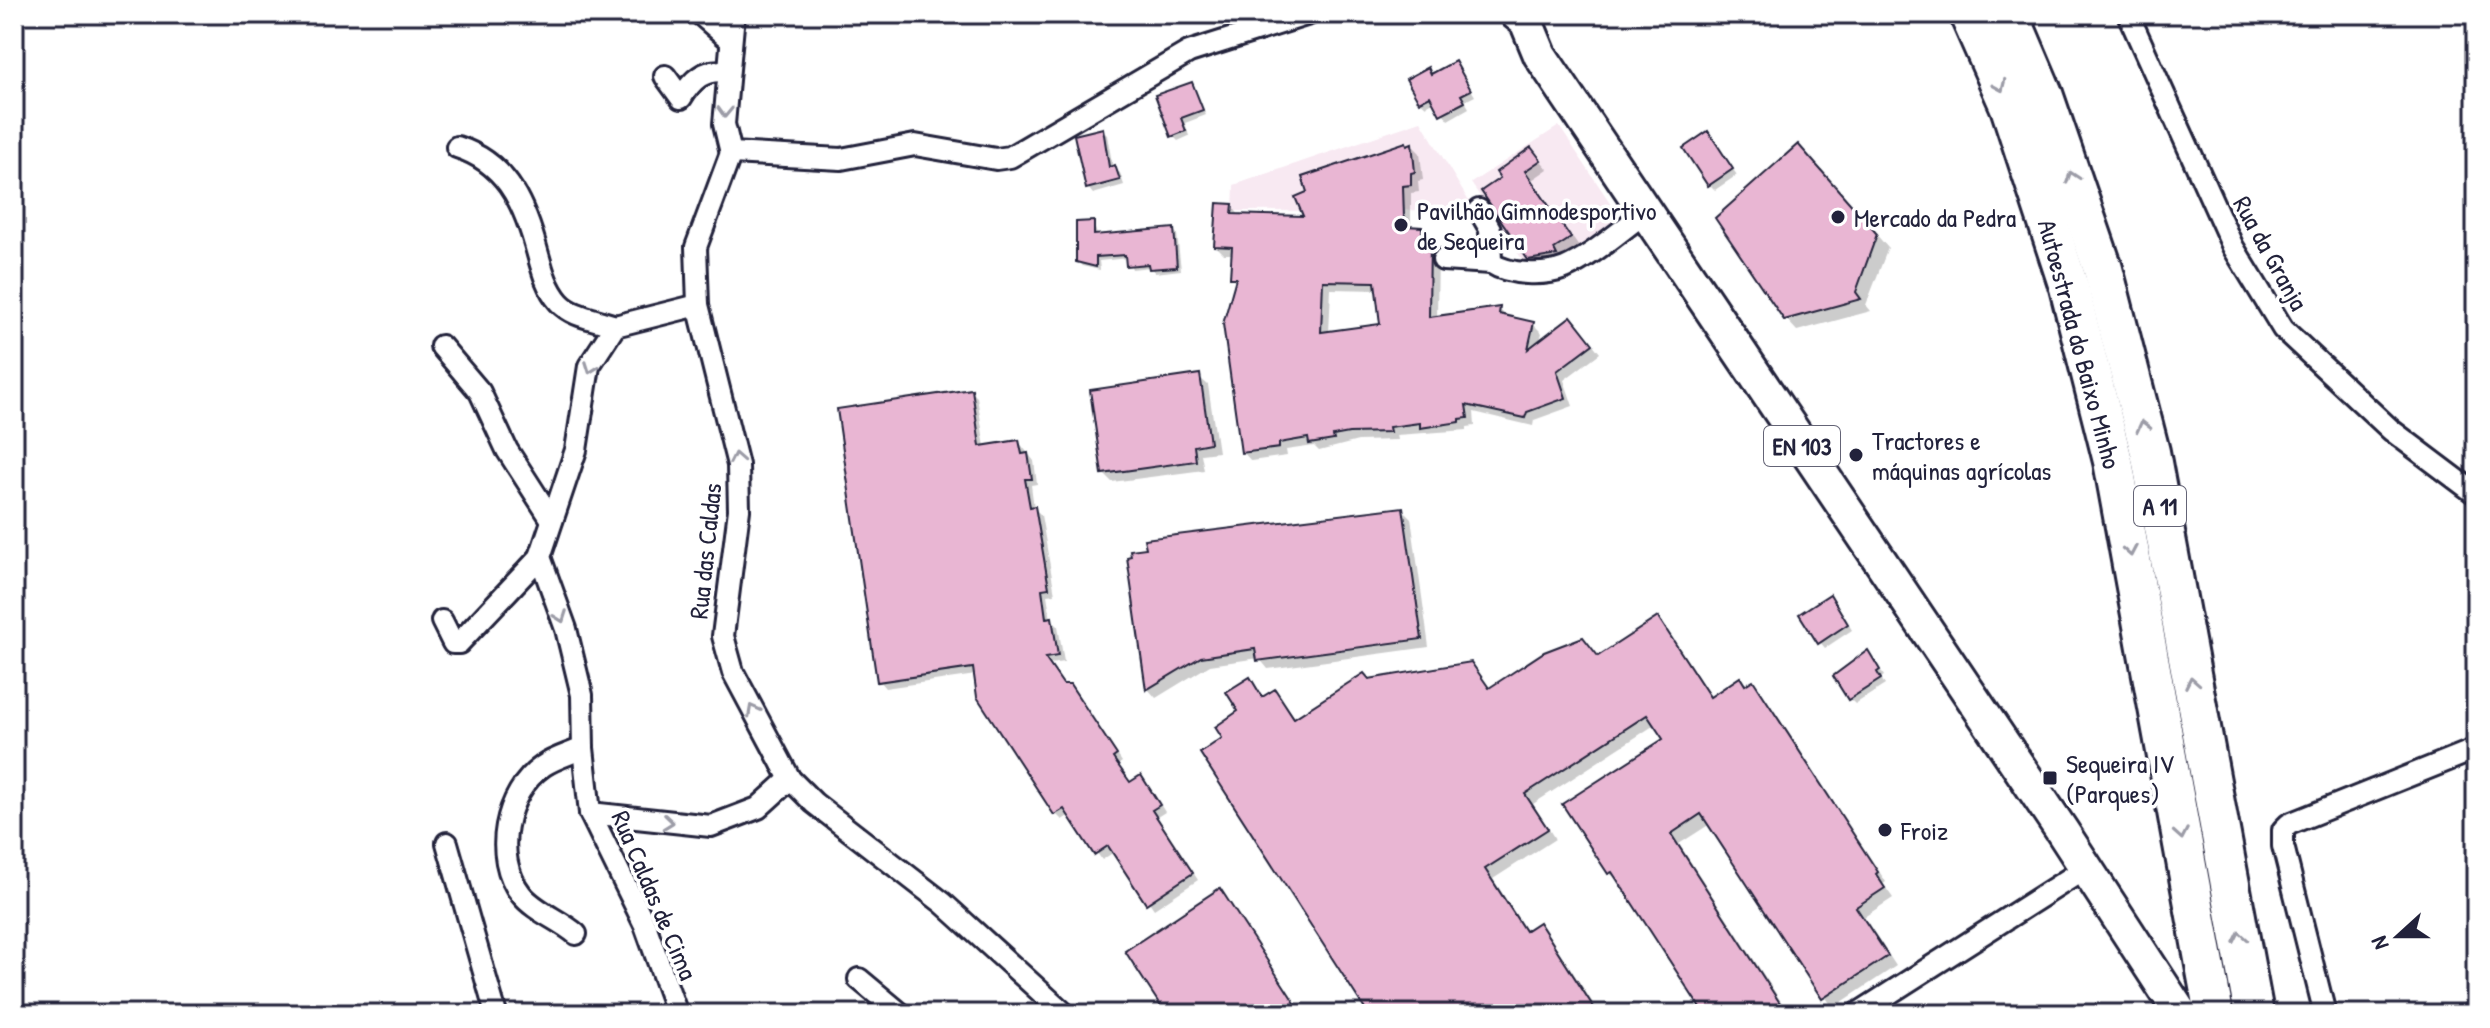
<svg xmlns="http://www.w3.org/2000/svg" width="2490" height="1028" font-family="'Patrick Hand',sans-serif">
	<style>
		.built { fill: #f8e9f2 }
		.shadow { fill: #0003; fill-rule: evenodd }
		.building { fill: #e9b6d3; stroke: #22223b; stroke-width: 2; fill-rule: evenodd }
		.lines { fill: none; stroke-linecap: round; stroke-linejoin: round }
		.minor-casing { stroke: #22223b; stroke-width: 26 }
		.primary-casing { stroke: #22223b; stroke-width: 38 }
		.motorway-casing { stroke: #22223b; stroke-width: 44 }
		.minor { stroke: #fff; stroke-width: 20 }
		.primary { stroke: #fff; stroke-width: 32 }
		.motorway { stroke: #fff; stroke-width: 38 }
		.oneway { stroke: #9c9ca7 }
		.poi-dot { fill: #22223b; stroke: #fff; stroke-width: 3 }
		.labels { text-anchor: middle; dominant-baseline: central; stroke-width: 7; stroke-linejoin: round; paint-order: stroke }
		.shield { fill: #fff; stroke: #646476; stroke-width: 2 }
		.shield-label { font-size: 24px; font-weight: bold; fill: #22223b }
		.poi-label { font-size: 26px; fill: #22223b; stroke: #fff; text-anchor: start }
		.street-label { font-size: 26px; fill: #22223b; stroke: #fff }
	</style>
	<rect width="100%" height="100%" fill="#fff"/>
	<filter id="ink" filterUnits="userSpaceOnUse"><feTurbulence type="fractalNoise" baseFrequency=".0125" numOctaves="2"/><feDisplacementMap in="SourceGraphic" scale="16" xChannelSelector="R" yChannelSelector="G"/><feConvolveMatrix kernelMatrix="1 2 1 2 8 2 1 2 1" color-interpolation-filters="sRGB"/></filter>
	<g filter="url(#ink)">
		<g class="built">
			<path d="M1421,121L1474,210L1233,211L1234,185Z"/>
			<path d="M1559,126L1621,219L1556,262L1526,265L1471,183Z"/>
		</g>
		<g class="shadow">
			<path d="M1455,64L1475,96L1465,101L1469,108L1448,120L1435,101L1426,106L1420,101L1428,70L1433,75Z"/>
			<path d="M1192,84L1206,115L1185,123L1189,136L1178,141L1173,136Z"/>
			<path d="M1102,130L1107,135L1113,168L1120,173L1124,185L1093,194L1088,188Z"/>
			<path d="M1708,134L1737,175L1715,190L1709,184Z"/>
			<path d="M1412,145L1420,153L1423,180L1418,181L1419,192L1411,193V225L1421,229L1438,251L1437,318L1499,309L1508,318L1533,324L1542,333L1539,343L1579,327L1600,353L1564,380L1573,406L1534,420L1533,426L1474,412L1475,426L1467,427V430L1396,435L1397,440L1358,441L1319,451L1314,446L1286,450L1287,456L1251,461L1243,452L1233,254H1224L1216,246L1232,206L1240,216L1306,218ZM1331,289L1378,290L1382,325L1329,333Z"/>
			<path d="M1531,149L1548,169L1532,180L1579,247L1539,267L1530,258L1503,178Z"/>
			<path d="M1810,158L1888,248L1866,305L1871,311L1797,331L1785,318Z"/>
			<path d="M1093,223L1098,237L1173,230L1177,234L1181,270L1155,273L1150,267L1132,269L1128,258L1099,261L1100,270L1082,266L1078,262Z"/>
			<path d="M1199,377L1208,385L1218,452L1201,454L1204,470L1112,482L1103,473Z"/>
			<path d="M971,391L977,397L985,447L1019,442L1034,461L1037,484L1031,485L1034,508L1041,515L1055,594L1047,595L1051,619L1058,626L1064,662L1050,664L1064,686L1076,692L1122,762L1118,765L1131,784L1141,778L1147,784L1165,812L1157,817L1198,880L1154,909L1114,852L1102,860L1070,815L1062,820L1056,814L976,675L885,688L879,681Z"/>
			<path d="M1402,509L1411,518L1429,647L1268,669L1259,658L1210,665L1156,698L1148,689L1129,559L1148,550Z"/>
			<path d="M1835,602L1852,630L1825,648L1820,642Z"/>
			<path d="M1657,619L1712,698L1740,680L1747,686L1753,683L1762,692L1886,882L1883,884L1893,898L1864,917L1896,966L1833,1008L1710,824L1679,844L1789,1014H1706L1620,881L1609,873L1665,740L1656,724L1533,804L1555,839L1493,879L1527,932L1539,925L1548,934L1600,1014H1370L1225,739L1241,712L1250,680L1265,698L1275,691L1296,719L1370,681L1471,664L1491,689L1598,658Z"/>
			<path d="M1873,658L1884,676L1881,678L1885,685L1855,704L1850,699Z"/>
			<path d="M1219,891L1228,900L1303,1014H1168Z"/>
			<path d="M1630,1003L1640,1014H1613Z"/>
			<path d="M1950,1003L1959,1014H1932Z"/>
		</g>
		<g class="building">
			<path d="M1455,61L1471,90L1461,95L1465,102L1440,115L1430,96L1419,102L1406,79L1428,67L1431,74Z"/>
			<path d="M1192,82L1203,110L1181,118L1186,131L1171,137L1155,95Z"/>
			<path d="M1103,128L1109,167L1115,165L1120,180L1086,189L1074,135Z"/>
			<path d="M1708,131L1733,169L1708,186L1683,148Z"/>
			<path d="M1406,142L1407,145L1412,143L1415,172L1411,173V185L1403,186L1404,218L1407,219V226L1422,227V240H1430L1429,317L1500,307L1499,314L1534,322L1528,349L1571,316L1593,344L1557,371L1566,398L1527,412L1525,418L1466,405L1468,418L1460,419V422L1420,428V423L1389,427L1390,432L1349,433L1333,436L1334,440L1309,444L1308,438L1279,443V448L1241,453L1223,324L1236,278H1230L1232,247L1214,246L1217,203L1233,204L1232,214L1303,216L1295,197L1307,192L1302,177ZM1323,281L1375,282L1380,324L1321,332Z"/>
			<path d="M1798,144L1877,234L1856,292L1861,299L1784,320L1715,218Z"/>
			<path d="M1531,147L1541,160L1525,171L1571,238L1554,249L1557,255L1528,260L1481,191L1500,178L1496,172Z"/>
			<path d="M1094,221V235L1174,228L1177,267L1149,269L1148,264L1126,266L1125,255L1096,257V267L1076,262V222Z"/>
			<path d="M1200,374L1210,443L1194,446L1196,461L1102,474L1090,390Z"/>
			<path d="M972,389L980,446L1019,440L1022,454L1028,453L1032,479H1025L1030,507L1035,506L1049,588L1042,589L1046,618L1052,617L1058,656L1045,658L1063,684H1070L1117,755L1113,758L1130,782L1141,775L1160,805L1152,810L1193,873L1146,904L1108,846L1094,855L1064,809L1054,815L977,697L973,668L877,682L837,409Z"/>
			<path d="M1403,507L1422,639L1257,661L1255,649L1201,657L1146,690L1127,557L1131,556L1130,550L1146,548L1144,539Z"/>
			<path d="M1830,594L1848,624L1818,644L1799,614Z"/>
			<path d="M1658,617L1710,697L1740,677L1745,685L1753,680L1878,872L1876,874L1885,888L1856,907L1888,956L1822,999L1701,814L1671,834L1787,1014H1704L1612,872L1608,874L1562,804L1663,739L1647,715L1525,794L1548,829L1485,869L1525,931L1539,922L1598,1014H1368L1200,753L1222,738L1215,727L1238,711L1226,692L1250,677L1262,697L1275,689L1294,718L1364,673L1369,679L1471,662L1489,688L1544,652L1583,637L1598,656Z"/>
			<path d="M1868,650L1880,670L1877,672L1881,679L1848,700L1833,676Z"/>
			<path d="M1220,888L1282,983L1302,1014H1166L1143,979L1125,951Z"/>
		</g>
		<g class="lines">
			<defs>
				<g id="minor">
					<path d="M700,14L730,40"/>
					<path d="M2128,14L2233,247L2283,329L2391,430L2476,494"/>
					<path d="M665,76L681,98C692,80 704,68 727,72"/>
					<path d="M457,147C504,162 522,199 535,244C541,264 545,286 559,302C572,317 597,319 615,326"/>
					<path d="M731,153L696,247L698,305L738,465L739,510L723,636L733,672L790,779L814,803L943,903L1065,1014"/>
					<path d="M731,153L841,159L915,145L996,159L1010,157L1189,52L1309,14"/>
					<path d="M731,153L724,124L734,14"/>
					<path d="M1479,210L1490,229L1491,263C1509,275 1544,276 1565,268C1590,258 1622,229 1645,213"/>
					<path d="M1443,260L1491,263"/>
					<path d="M441,346L480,392L507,450L552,520"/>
					<path d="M442,621L453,643H459L540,557"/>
					<path d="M590,813L711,826L758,808L790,779"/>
					<path d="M447,843L496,1014"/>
					<path d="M576,934C560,920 534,911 521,894C492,857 505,792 543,766C554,758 570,754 583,748"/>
					<path d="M859,979L901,1014"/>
					<path d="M677,1014L645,925L590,813L583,748L582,695L566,629L540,557L576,450L589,366L615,326L698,305"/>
					<path d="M1857,1014L2086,868"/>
					<path d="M2325,1014L2283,846V830L2289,824L2476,749"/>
				</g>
				<path id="primary" d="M1517,14L1526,21L1540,55L2062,831L2181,1014"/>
				<g id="motorway">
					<path d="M1969,14L2010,107L2069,287L2113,461L2214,1014"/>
					<path d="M2009,14L2043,94L2103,269L2150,452L2254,1014"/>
				</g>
			</defs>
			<use href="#minor" class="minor-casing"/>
			<use href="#primary" class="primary-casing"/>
			<use href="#motorway" class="motorway-casing"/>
			<use href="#minor" class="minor"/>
			<use href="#primary" class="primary"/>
			<use href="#motorway" class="motorway"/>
		</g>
		<defs><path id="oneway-chevron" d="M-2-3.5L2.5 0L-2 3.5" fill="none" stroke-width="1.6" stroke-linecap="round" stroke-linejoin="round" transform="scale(2)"/></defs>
		<g class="oneway">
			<use href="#oneway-chevron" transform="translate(2000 86) rotate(66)"/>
			<use href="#oneway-chevron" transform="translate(725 112) rotate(92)"/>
			<use href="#oneway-chevron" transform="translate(2072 177) rotate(-109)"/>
			<use href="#oneway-chevron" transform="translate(591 368) rotate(110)"/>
			<use href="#oneway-chevron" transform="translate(2143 426) rotate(-104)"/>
			<use href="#oneway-chevron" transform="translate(736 458) rotate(-101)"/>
			<use href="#oneway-chevron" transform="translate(2130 551) rotate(80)"/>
			<use href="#oneway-chevron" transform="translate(561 617) rotate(70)"/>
			<use href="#oneway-chevron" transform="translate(2192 682) rotate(-101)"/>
			<use href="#oneway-chevron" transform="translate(753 710) rotate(-118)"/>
			<use href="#oneway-chevron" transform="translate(668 822) rotate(6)"/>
			<use href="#oneway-chevron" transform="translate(2181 834) rotate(80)"/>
			<use href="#oneway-chevron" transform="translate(2240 937) rotate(-101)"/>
		</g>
	</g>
	<g class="poi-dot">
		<circle cx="1838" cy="217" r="8"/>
		<circle cx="1401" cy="225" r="8"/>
		<circle cx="1856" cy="455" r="8"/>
		<rect x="2042" y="770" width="16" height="16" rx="4"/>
		<circle cx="1885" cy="830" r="8"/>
	</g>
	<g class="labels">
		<g class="shield">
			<rect x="1764" y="426" width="76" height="40" rx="6"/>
			<rect x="2134" y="486" width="52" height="40" rx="6"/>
		</g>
		<g class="shield-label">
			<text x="1802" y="446">EN 103</text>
			<text x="2160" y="506">A 11</text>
		</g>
		<g class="poi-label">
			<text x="1417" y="210">Pavilhão Gimnodesportivo<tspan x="1417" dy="30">de Sequeira</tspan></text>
			<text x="1854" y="217">Mercado da Pedra</text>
			<text x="1872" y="440">Tractores e<tspan x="1872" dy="30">máquinas agrícolas</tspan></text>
			<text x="2066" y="763">Sequeira IV<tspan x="2066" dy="30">(Parques)</tspan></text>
			<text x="1901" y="830">Froiz</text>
		</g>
		<g class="street-label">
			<text transform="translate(2271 253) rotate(61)">Rua da Granja</text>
			<text transform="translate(2080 344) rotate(75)">Autoestrada do Baixo Minho</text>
			<text transform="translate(705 551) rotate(-84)">Rua das Caldas</text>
			<text transform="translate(655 895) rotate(67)">Rua Caldas de Cima</text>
		</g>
	</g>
	<rect width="2490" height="1028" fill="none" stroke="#fff" stroke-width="48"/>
	<rect x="24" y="24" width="2442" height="980" fill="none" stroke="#22223b" stroke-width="3" filter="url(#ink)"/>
	<g transform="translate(2398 936) rotate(249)" stroke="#ffffff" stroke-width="6" paint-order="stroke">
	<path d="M0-6L14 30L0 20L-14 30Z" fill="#22223b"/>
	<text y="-12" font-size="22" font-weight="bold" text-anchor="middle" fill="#22223b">N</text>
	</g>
</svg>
